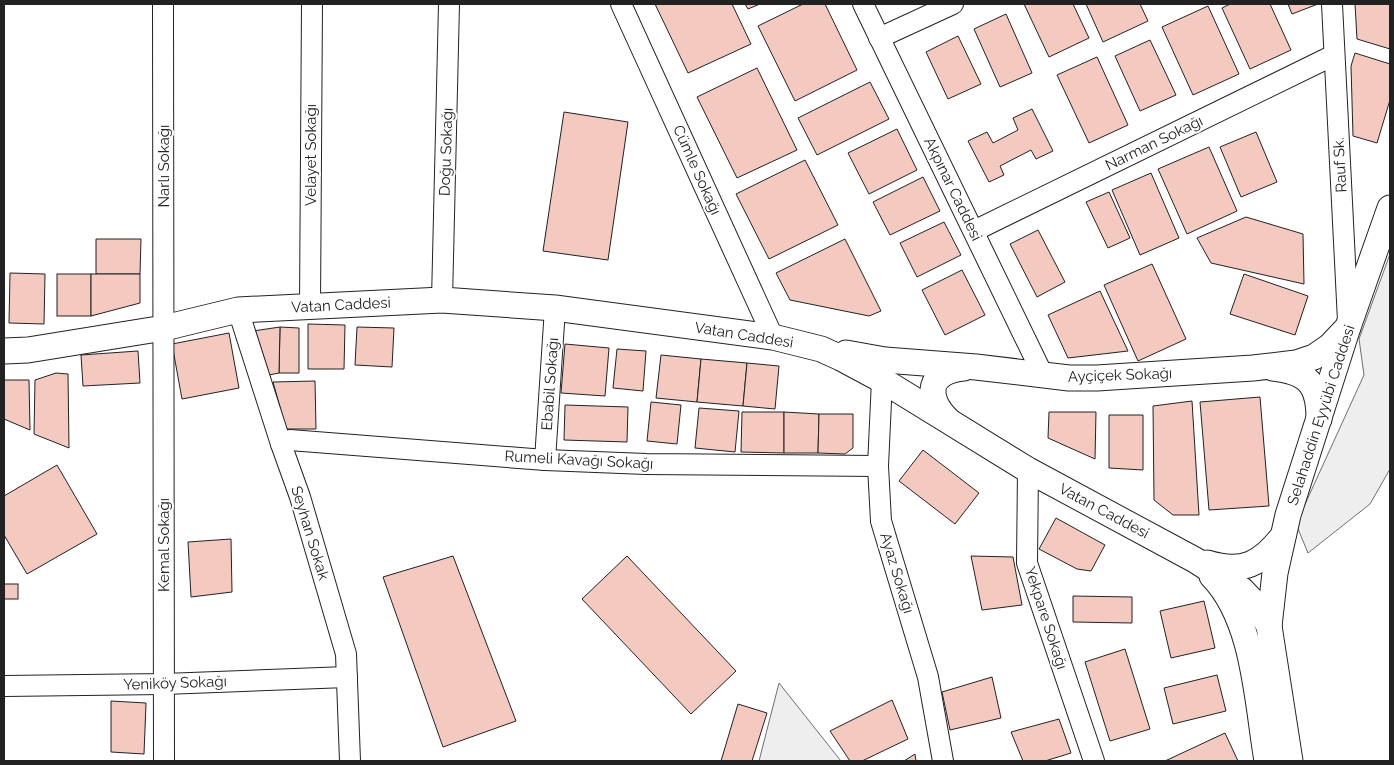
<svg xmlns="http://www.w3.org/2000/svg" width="1394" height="765" font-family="Raleway,sans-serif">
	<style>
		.green { fill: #eee; stroke: #6f6f6f }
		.building { fill: #f3c9c0; stroke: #222 }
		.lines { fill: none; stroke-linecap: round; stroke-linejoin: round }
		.minor-casing { stroke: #222; stroke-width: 22 }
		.tertiary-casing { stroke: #222; stroke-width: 27 }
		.minor { stroke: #fff; stroke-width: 20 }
		.tertiary { stroke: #fff; stroke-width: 25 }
		.labels { text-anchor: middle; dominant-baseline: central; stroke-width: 4; stroke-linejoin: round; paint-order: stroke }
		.street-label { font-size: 15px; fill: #222; stroke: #fff }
	</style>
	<rect width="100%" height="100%" fill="#fff"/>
	<g class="green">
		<path d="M1390,254V469L1370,504L1308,553L1296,524L1364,375L1359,339Z"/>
		<path d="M779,683L841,761H759Z"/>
	</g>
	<g class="building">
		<path d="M655,4H732L751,44L688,73Z"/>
		<path d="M745,4H760L748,9Z"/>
		<path d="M803,4H825L857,70L795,101L758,26Z"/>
		<path d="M1024,4H1073L1089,38L1049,57Z"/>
		<path d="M1086,4H1140L1148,21L1103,42Z"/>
		<path d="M1230,4H1270L1291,50L1250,69L1222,8Z"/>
		<path d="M1288,4H1318L1292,14Z"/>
		<path d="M1355,4H1390V49L1357,39Z"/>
		<path d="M1208,6L1239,74L1193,95L1162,27Z"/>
		<path d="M1006,14L1032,73L1000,87L974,29Z"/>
		<path d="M958,36L981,84L948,99L926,52Z"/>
		<path d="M1150,40L1176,95L1140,111L1115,56Z"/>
		<path d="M1355,53L1390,64V100L1377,143L1353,136L1351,66Z"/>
		<path d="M1097,57L1128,125L1089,143L1057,75Z"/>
		<path d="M757,68L797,150L737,178L697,97Z"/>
		<path d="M870,82L889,119L817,155L798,118Z"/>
		<path d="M1032,109L1053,151L1036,159L1031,150L1000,166L1004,175L989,182L968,141L987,132L993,143L1018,130L1013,118Z"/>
		<path d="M564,112L628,122L608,260L543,251Z"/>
		<path d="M897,129L917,170L869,194L848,153Z"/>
		<path d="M1256,132L1277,182L1241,197L1220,147Z"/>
		<path d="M1209,147L1237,211L1187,234L1158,169Z"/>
		<path d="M805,160L838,225L769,259L736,194Z"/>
		<path d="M1151,173L1179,238L1140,255L1112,190Z"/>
		<path d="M923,177L940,211L890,235L873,202Z"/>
		<path d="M1109,192L1130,238L1108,248L1086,202Z"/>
		<path d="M1246,217L1303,234L1304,284L1211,263L1197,238Z"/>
		<path d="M944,222L961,255L917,277L900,243Z"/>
		<path d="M1038,230L1065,282L1037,297L1010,244Z"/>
		<path d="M96,239H141L140,274H96Z"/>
		<path d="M845,239L881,311L869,316L790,300L776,273Z"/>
		<path d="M1152,264L1186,339L1138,361L1104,285Z"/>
		<path d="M962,270L985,315L945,335L922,290Z"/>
		<path d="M10,273L45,274L44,324L9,323Z"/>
		<rect x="57" y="274" width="34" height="42"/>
		<path d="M91,274H140V303L91,316Z"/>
		<path d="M1244,274L1308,296L1295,335L1230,314Z"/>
		<path d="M1100,291L1128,351L1068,358L1048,315Z"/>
		<path d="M308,324L345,325L344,369H308Z"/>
		<path d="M280,327L299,328V373H279Z"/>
		<path d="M280,327L279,373L269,375L253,331Z"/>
		<path d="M357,327L394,328L392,367L355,365Z"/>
		<path d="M229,333L239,388L182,399L172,344Z"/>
		<path d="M565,344L609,348L605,396L561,393Z"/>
		<path d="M617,349L646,351L643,391L613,388Z"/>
		<path d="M138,351L140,383L83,386L81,355Z"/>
		<path d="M661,355L701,359L697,402L656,398Z"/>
		<path d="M701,359L747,363L743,406L697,402Z"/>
		<path d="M747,363L779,366L775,409L743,406Z"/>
		<path d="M56,373L68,374L69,448L34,434L35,380Z"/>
		<path d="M4,380H29L30,430L4,419Z"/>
		<path d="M315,381L316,429H286L273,382Z"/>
		<path d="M1260,397L1269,506L1209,510L1200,402Z"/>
		<path d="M1192,401L1199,515H1173L1154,500L1153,406Z"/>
		<path d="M651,402L681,405L677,444L647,441Z"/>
		<path d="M565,405L628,407L627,442L564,440Z"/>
		<path d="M699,408L739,411L735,452L695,448Z"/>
		<path d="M742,412H784V453L741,452Z"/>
		<path d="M784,412L819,414L818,453H784Z"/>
		<path d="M1049,412H1096L1095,459L1048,438Z"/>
		<path d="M819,414H853V448L845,454L818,453Z"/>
		<path d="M1109,415H1143V470L1109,468Z"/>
		<path d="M923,450L979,493L955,524L899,481Z"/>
		<path d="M57,465L97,534L27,574L4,535V496Z"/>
		<path d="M1056,518L1105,545L1091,571L1077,569L1039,549Z"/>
		<path d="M231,539L232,592L191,597L188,542Z"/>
		<path d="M453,556L516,721L443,747L383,577Z"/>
		<path d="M627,556L736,671L691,714L582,599Z"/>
		<path d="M971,556L1013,557L1022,605L982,610Z"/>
		<rect x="4" y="584" width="14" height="15"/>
		<path d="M1073,596L1132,597V623L1073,622Z"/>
		<path d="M1204,601L1215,648L1171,658L1160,611Z"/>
		<path d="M1125,649L1150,729L1110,741L1085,662Z"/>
		<path d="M1217,675L1226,711L1173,724L1164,688Z"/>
		<path d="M992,677L1001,718L950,730L942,692Z"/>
		<path d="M892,700L908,739L862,761H850L830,731Z"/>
		<path d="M111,701L146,703L144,754L111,752Z"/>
		<path d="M738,704L767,713L752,761H721Z"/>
		<path d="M1059,719L1071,753L1045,761H1023L1011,732Z"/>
		<path d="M1225,733L1238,761H1165Z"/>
		<path d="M915,754L916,761H904Z"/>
	</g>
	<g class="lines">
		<defs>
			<g id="minor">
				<path d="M163,4L164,761"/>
				<path d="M621,4L773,337"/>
				<path d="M863,4L1043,375"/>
				<path d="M1332,4L1348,321"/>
				<path d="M879,38L953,4"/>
				<path d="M974,231L1334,55"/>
				<path d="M442,300L449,4"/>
				<path d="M310,305L312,4"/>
				<path d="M238,310L281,444L300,497L346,654L350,761"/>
				<path d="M882,380L878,466L881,521L928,677L943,761"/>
				<path d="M281,444L290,440L545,460L646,464L878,466"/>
				<path d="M545,460L555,308"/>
				<path d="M1028,470L1027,563L1094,761"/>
				<path d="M4,686L164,684L347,677"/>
			</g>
			<g id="tertiary">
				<path d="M4,351L28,350L164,328L238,310L442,300L555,308L773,337L821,349L841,358L882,380L1028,470L1195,560L1242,590L1258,607L1269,626L1290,761"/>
				<path d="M846,353L885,360L976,367L1069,378H1097L1253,368L1296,363L1314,357L1330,346L1348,327"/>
				<path d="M1273,368C1308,372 1319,384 1319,419"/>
				<path d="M948,420C924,397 928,371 964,368"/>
				<path d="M1207,563C1243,574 1261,564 1283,536"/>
				<path d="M1212,576C1255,620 1257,703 1267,761"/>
				<path d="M1269,626L1275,573L1288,515L1348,327L1390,208"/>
			</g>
		</defs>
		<use href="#minor" class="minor-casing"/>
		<use href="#tertiary" class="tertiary-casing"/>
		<use href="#minor" class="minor"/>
		<use href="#tertiary" class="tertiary"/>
	</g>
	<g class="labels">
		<g class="street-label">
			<text transform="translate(1154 143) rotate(-26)">Narman Sokağı</text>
			<text transform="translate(446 152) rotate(-88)">Doğu Sokağı</text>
			<text transform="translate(311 155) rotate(-90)">Velayet Sokağı</text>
			<text transform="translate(1340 165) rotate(-93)">Rauf Sk.</text>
			<text transform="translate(164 166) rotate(-90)">Narlı Sokağı</text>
			<text transform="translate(697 170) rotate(66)">Cümle Sokağı</text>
			<text transform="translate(953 189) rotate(64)">Akpınar Caddesi</text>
			<text transform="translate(341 305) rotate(-3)">Vatan Caddesi</text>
			<text transform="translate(744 335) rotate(9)">Vatan Caddesi</text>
			<text transform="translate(1120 375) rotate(-2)">Ayçiçek Sokağı</text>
			<text transform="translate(550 384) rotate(-86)">Ebabil Sokağı</text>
			<text transform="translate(1321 415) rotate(-72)">Selahaddin Eyyübi Caddesi</text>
			<text transform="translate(579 460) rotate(3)">Rumeli Kavağı Sokağı</text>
			<text transform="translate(1104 511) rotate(28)">Vatan Caddesi</text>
			<text transform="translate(310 533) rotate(73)">Seyhan Sokak</text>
			<text transform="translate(164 545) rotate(-90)">Kemal Sokağı</text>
			<text transform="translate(897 573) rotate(73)">Ayaz Sokağı</text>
			<text transform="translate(1046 618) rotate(72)">Yekpare Sokağı</text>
			<text transform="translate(175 683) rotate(-2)">Yeniköy Sokağı</text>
		</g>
	</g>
	<rect width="1394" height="765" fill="none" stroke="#222222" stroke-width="10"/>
</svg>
